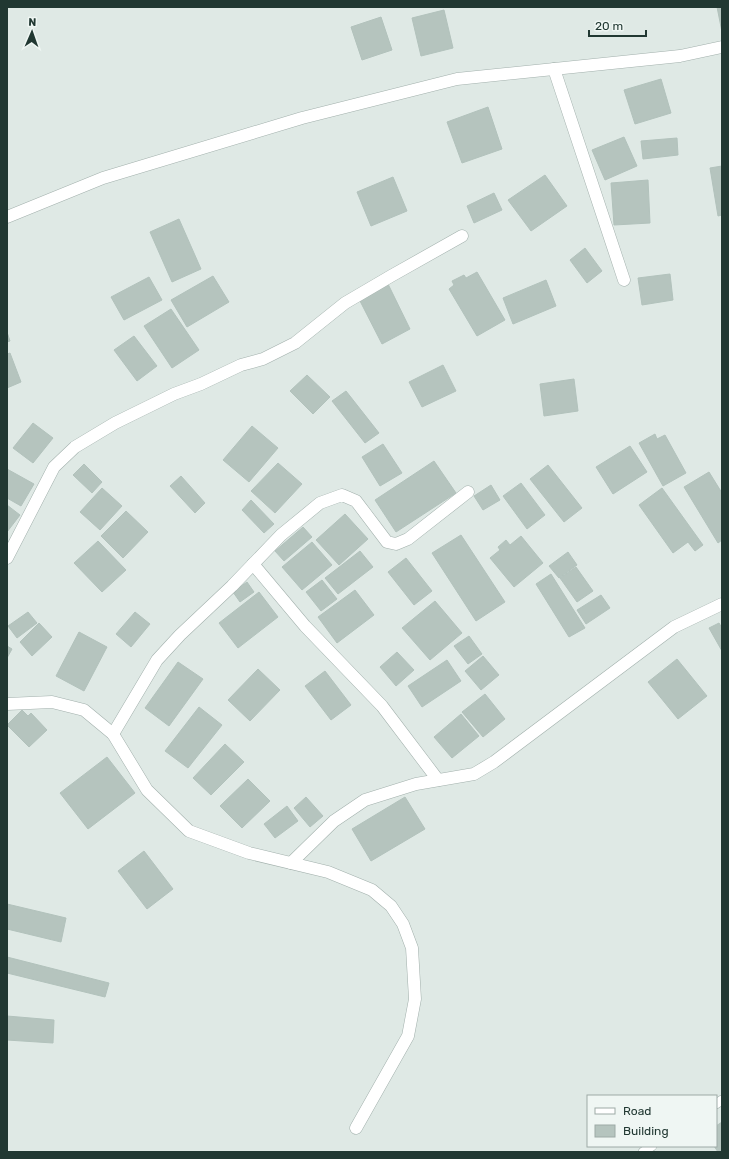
<svg xmlns="http://www.w3.org/2000/svg" width="729" height="1159" font-family="Rubik,sans-serif">
	<style>
		.building { fill: #b5c4be; stroke: #b2c2bc }
		.lines { fill: none; stroke-linecap: round; stroke-linejoin: round }
		.lane-casing { stroke: #a2b0ac; stroke-width: 10 }
		.street-casing { stroke: #a2b0ac; stroke-width: 13 }
		.lane { stroke: #fff; stroke-width: 9 }
		.street { stroke: #fff; stroke-width: 12 }
	</style>
	<rect width="100%" height="100%" fill="#dfe9e5"/>
	<g class="building">
		<path d="M717,7H722V32Z"/>
		<path d="M444,10L453,48L421,56L412,18Z"/>
		<path d="M381,17L392,50L362,60L351,27Z"/>
		<path d="M661,79L671,113L635,124L624,90Z"/>
		<path d="M488,107L502,149L462,163L447,122Z"/>
		<path d="M624,137L637,166L605,180L592,150Z"/>
		<path d="M677,138L678,155L643,159L641,141Z"/>
		<path d="M722,166V215L718,216L710,168Z"/>
		<path d="M545,175L567,206L531,231L508,200Z"/>
		<path d="M393,177L407,211L371,226L357,192Z"/>
		<path d="M648,180L650,223L614,225L611,183Z"/>
		<path d="M494,193L502,210L474,223L467,206Z"/>
		<path d="M179,219L201,269L172,282L150,232Z"/>
		<path d="M585,248L602,271L587,283L570,260Z"/>
		<path d="M477,272L505,320L477,336L449,289L454,285L452,281L464,275L466,278Z"/>
		<path d="M670,274L673,300L642,305L638,278Z"/>
		<path d="M213,276L229,302L187,327L171,300Z"/>
		<path d="M149,277L162,300L124,320L111,297Z"/>
		<path d="M546,280L556,306L513,324L503,298Z"/>
		<path d="M388,284L410,329L382,344L359,299Z"/>
		<path d="M171,309L199,350L172,368L144,326Z"/>
		<path d="M7,332L10,341L7,342Z"/>
		<path d="M134,336L157,366L137,381L114,350Z"/>
		<path d="M10,353L21,382L7,388V354Z"/>
		<path d="M443,365L456,391L422,407L409,382Z"/>
		<path d="M307,375L330,397L313,414L290,391Z"/>
		<path d="M574,379L578,411L544,416L540,384Z"/>
		<path d="M346,391L379,433L365,443L332,401Z"/>
		<path d="M33,423L53,438L33,463L13,448Z"/>
		<path d="M252,426L278,448L249,482L223,460Z"/>
		<path d="M655,434L657,439L665,435L686,473L663,486L639,443Z"/>
		<path d="M383,444L402,473L380,486L362,457Z"/>
		<path d="M630,446L647,472L613,494L596,467Z"/>
		<path d="M434,461L456,493L396,532L375,500Z"/>
		<path d="M278,463L302,484L275,513L251,491Z"/>
		<path d="M84,464L102,482L92,493L73,475Z"/>
		<path d="M548,465L582,508L564,522L530,479Z"/>
		<path d="M7,469L34,484L21,506L7,498Z"/>
		<path d="M709,472L722,493V540L718,543L684,487Z"/>
		<path d="M181,476L205,503L195,513L170,486Z"/>
		<path d="M521,483L545,515L527,529L503,496Z"/>
		<path d="M491,485L500,500L483,510L474,496Z"/>
		<path d="M102,488L122,506L100,530L80,512Z"/>
		<path d="M662,488L703,545L695,551L688,542L673,553L639,505Z"/>
		<path d="M251,500L274,524L264,533L242,510Z"/>
		<path d="M7,505L20,515L7,532Z"/>
		<path d="M126,511L148,532L123,558L101,536Z"/>
		<path d="M345,514L368,539L339,565L316,540Z"/>
		<path d="M303,527L312,537L284,561L275,551Z"/>
		<path d="M461,535L505,602L476,621L432,553Z"/>
		<path d="M521,536L543,563L514,587L490,558L500,550L498,547L506,540L510,545Z"/>
		<path d="M98,541L126,570L102,592L74,563Z"/>
		<path d="M312,542L332,565L302,590L282,567Z"/>
		<path d="M360,551L373,567L338,594L325,578Z"/>
		<path d="M568,552L577,565L559,578L549,566Z"/>
		<path d="M406,558L432,591L414,605L388,572Z"/>
		<path d="M576,567L593,591L577,602L560,578Z"/>
		<path d="M551,574L585,628L569,637L536,584Z"/>
		<path d="M322,580L337,599L321,611L306,592Z"/>
		<path d="M247,582L254,592L240,602L233,592Z"/>
		<path d="M355,590L374,615L337,643L318,617Z"/>
		<path d="M259,592L278,617L238,648L219,623Z"/>
		<path d="M601,595L610,608L586,624L577,610Z"/>
		<path d="M435,601L462,633L430,660L402,628Z"/>
		<path d="M28,612L37,623L17,638L8,626Z"/>
		<path d="M135,612L150,624L131,647L116,634Z"/>
		<path d="M39,623L52,637L32,656L20,642Z"/>
		<path d="M719,623L722,628V651L709,628Z"/>
		<path d="M79,632L107,647L84,691L56,676Z"/>
		<path d="M469,636L482,654L468,664L454,646Z"/>
		<path d="M7,646L12,649L7,658Z"/>
		<path d="M397,652L414,670L396,686L380,667Z"/>
		<path d="M483,656L499,675L481,690L465,671Z"/>
		<path d="M677,659L707,696L678,719L648,682Z"/>
		<path d="M447,660L461,681L422,707L408,686Z"/>
		<path d="M178,662L203,679L169,726L145,708Z"/>
		<path d="M258,669L280,690L250,721L228,700Z"/>
		<path d="M325,671L351,705L331,720L305,686Z"/>
		<path d="M485,694L505,719L483,737L462,712Z"/>
		<path d="M199,707L222,725L188,768L165,751Z"/>
		<path d="M22,710L28,716L31,713L47,730L29,747L7,725Z"/>
		<path d="M461,714L479,736L452,758L434,737Z"/>
		<path d="M225,744L244,762L211,795L193,778Z"/>
		<path d="M107,757L135,793L88,829L60,793Z"/>
		<path d="M248,779L270,801L242,828L220,806Z"/>
		<path d="M306,797L323,816L310,827L294,808Z"/>
		<path d="M405,797L425,829L371,861L352,829Z"/>
		<path d="M287,806L298,821L275,838L264,824Z"/>
		<path d="M144,851L173,889L147,909L118,871Z"/>
		<path d="M7,904L66,918L61,942L7,929Z"/>
		<path d="M7,957L109,983L105,997L7,973Z"/>
		<path d="M7,1016L54,1020L53,1043L7,1040Z"/>
		<path d="M722,1122V1152H718L714,1146H716V1126Z"/>
	</g>
	<g class="lines">
		<defs>
			<g id="lane">
				<path d="M716,1104L722,1100"/>
				<path d="M643,1152L652,1146"/>
			</g>
			<g id="street">
				<path d="M554,69L624,280"/>
				<path d="M7,217L103,178L302,118L457,79L680,56L722,47"/>
				<path d="M7,558L54,467L75,447L115,423L174,394L201,384L241,365L263,359L295,343L345,303L391,276L462,236"/>
				<path d="M253,564L305,626L382,706L438,780"/>
				<path d="M7,704L52,702L84,710L113,734L147,790L189,831L249,853L328,872L372,890L391,906L403,924L412,948L415,999L408,1036L356,1128"/>
				<path d="M113,734L157,660L180,635L232,586L281,535L320,503L342,495L356,501L387,542L396,544L408,539L468,492"/>
				<path d="M291,863L334,821L365,800L416,784L474,774L494,762L674,627L722,604"/>
			</g>
		</defs>
		<use href="#lane" class="lane-casing"/>
		<use href="#street" class="street-casing"/>
		<use href="#lane" class="lane"/>
		<use href="#street" class="street"/>
	</g>
	<rect width="729" height="1159" fill="none" stroke="#213832" stroke-width="16"/>
	<rect x="587" y="1095" width="130" height="52" fill="#eff6f3" stroke="#9daaa6"/>
	<rect x="595" y="1108" width="20" height="6" fill="#ffffff" stroke="#9daaa6"/>
	<text x="623" y="1115" font-size="12" fill="#213832">Road</text>
	<rect x="595" y="1125" width="20" height="12" fill="#b5c4be" stroke="#9daaa6"/>
	<text x="623" y="1135" font-size="12" fill="#213832">Building</text>
	<g transform="translate(32 32) rotate(2)" stroke="#eff6f3" stroke-width="3" paint-order="stroke">
	<path d="M0-3L7 15L0 10L-7 15Z" fill="#213832"/>
	<text y="-6" font-size="11" font-weight="bold" text-anchor="middle" fill="#213832">N</text>
	</g>
	<path d="M589 30v6h57v-6" fill="none" stroke="#213832" stroke-width="2"/>
	<text x="595" y="30" font-size="12" fill="#213832" stroke="#eff6f3" stroke-width="3" paint-order="stroke">20 m</text>
</svg>
